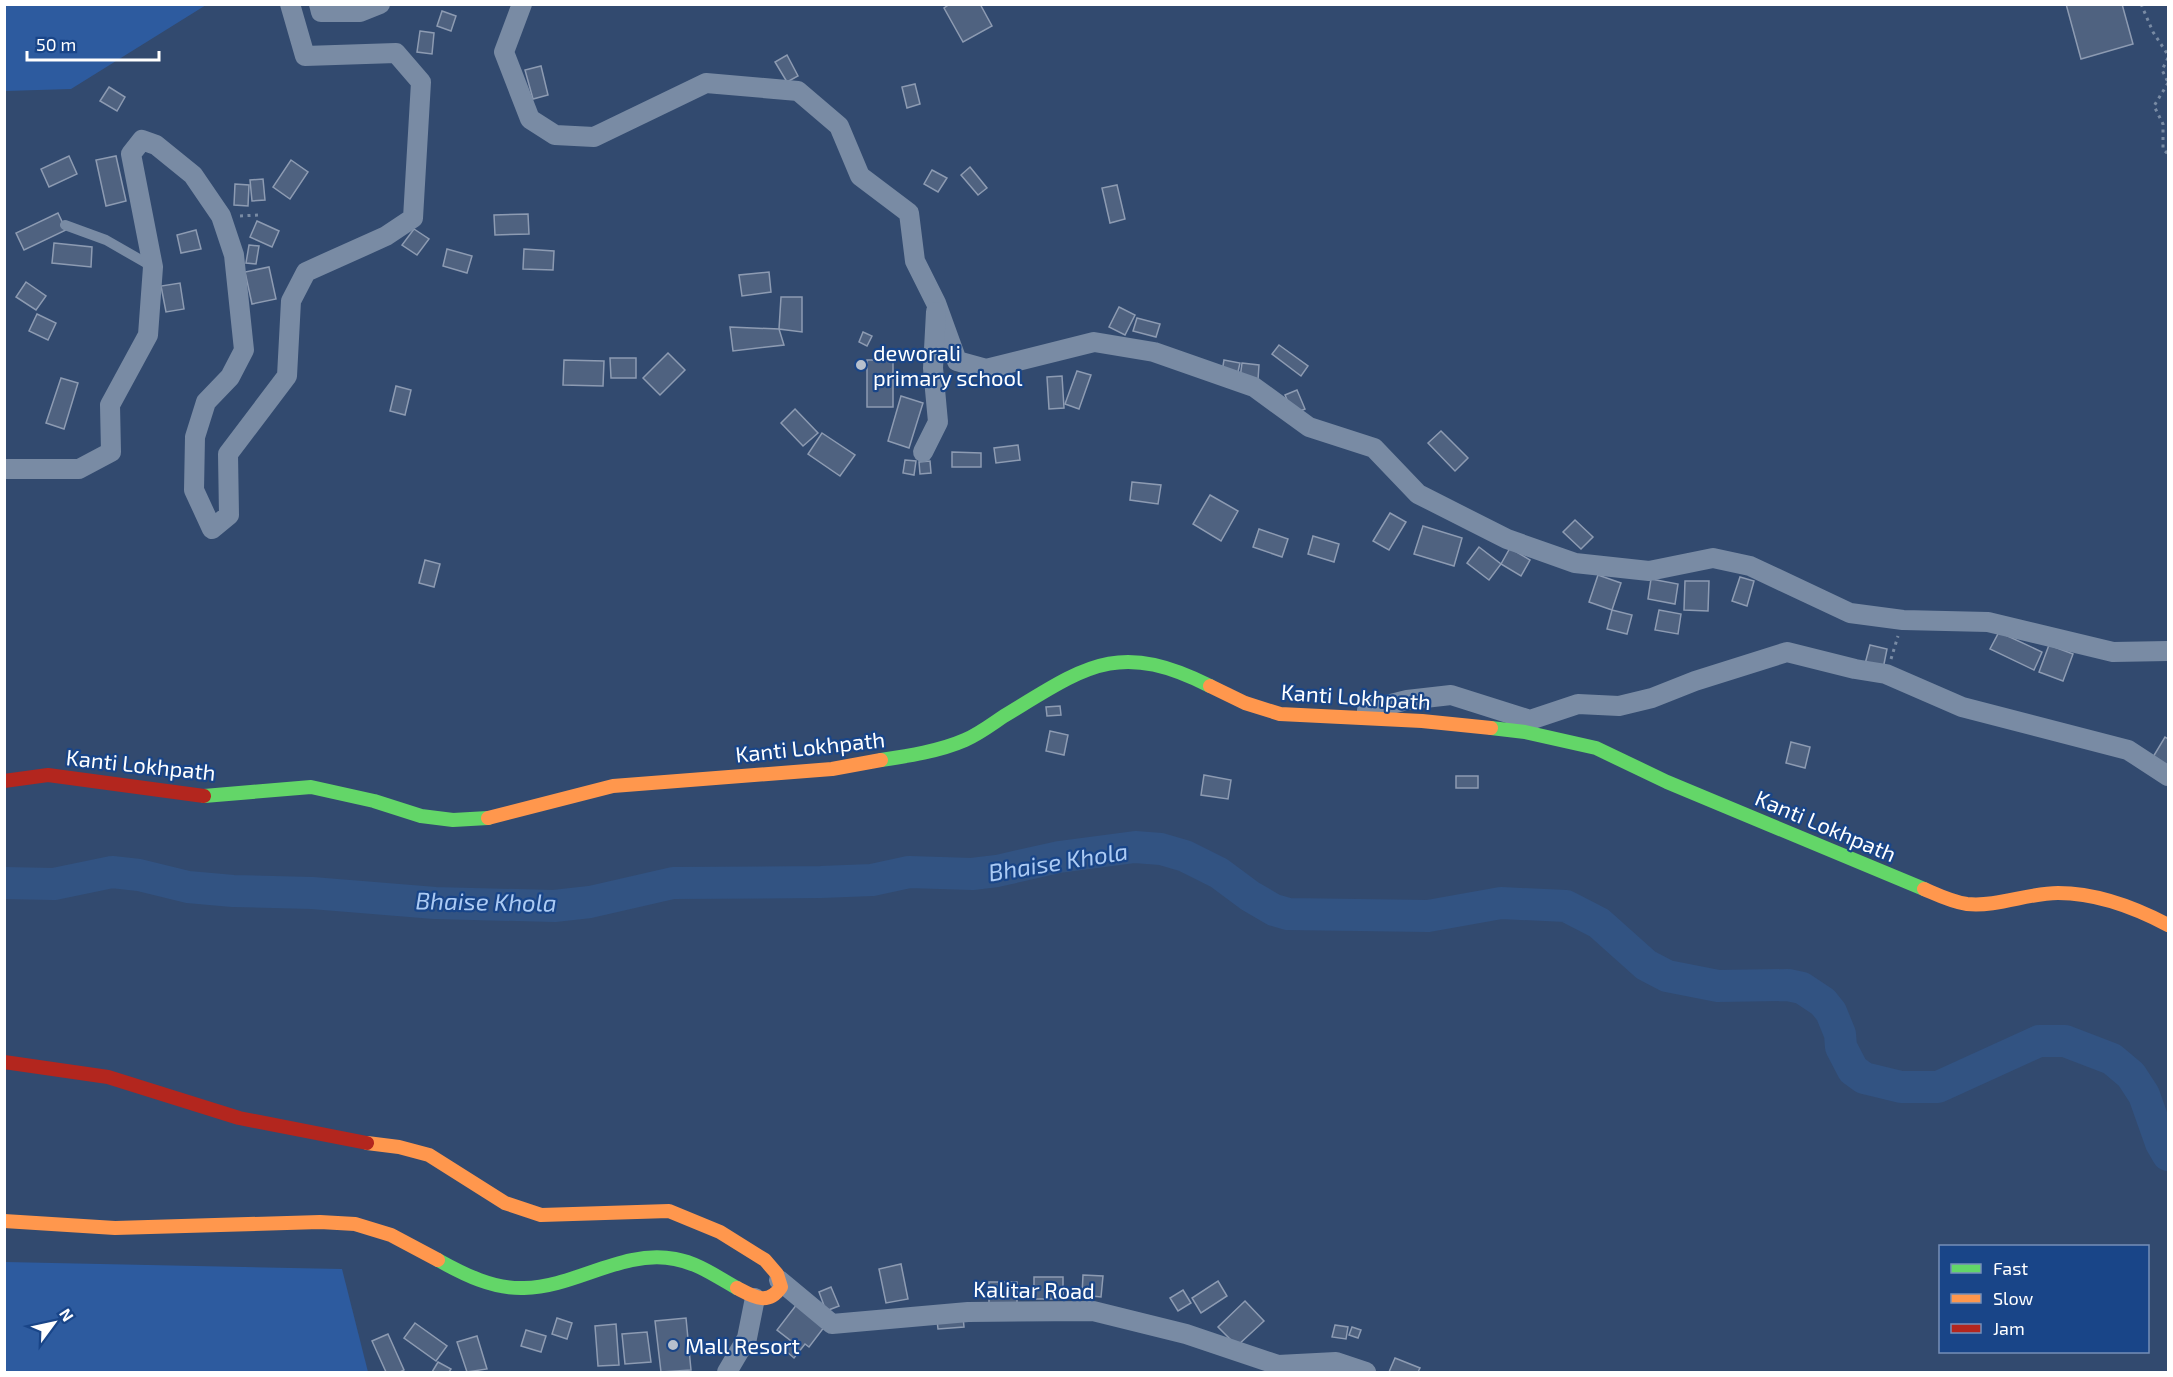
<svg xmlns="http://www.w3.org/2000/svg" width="2173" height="1377" font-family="'Exo 2',sans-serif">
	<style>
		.green { fill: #2d5b9f }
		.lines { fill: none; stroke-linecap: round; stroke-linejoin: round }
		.river { stroke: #325382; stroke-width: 32 }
		.building { fill: #4f6280; stroke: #8d9bb2; stroke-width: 1.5 }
		.path { stroke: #798ba4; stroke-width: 3; stroke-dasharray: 3 4.5; stroke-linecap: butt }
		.lane { stroke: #798ba4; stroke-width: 10 }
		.street { stroke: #798ba4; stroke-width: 20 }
		.fast { stroke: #63d668; stroke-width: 14 }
		.slow { stroke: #ff974d; stroke-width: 14 }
		.jam { stroke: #b3261e; stroke-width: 14 }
		.poi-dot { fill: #b7c0cd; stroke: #194588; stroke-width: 2 }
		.labels { text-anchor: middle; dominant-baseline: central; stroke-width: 4.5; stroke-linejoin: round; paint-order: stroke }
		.poi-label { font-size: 22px; fill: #fff; stroke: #194588; text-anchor: start }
		.street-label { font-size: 22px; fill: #fff; stroke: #194588 }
		.water-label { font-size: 24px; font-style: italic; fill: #accbf4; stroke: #194588 }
	</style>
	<rect width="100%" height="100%" fill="#324a6f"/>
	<g class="green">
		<path d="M4,5L5,4L206,5L71,89L5,91Z"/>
		<path d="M5,1262L342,1269L368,1372H5Z"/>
	</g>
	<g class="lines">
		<path class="river" d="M4,883L54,884L112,872L139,875L188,887L233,891L312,893L435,903L554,906L590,902L673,883L821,882L872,880L909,872L972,874L997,871L1059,857L1135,847L1161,849L1185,856L1219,873L1250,896L1274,910L1288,914L1428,916L1501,903L1566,906L1599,923L1646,965L1667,976L1718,986L1788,985L1802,988L1823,1002L1831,1012L1840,1034L1841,1047L1853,1070L1864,1078L1901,1087H1938L2039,1041H2065L2112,1059L2131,1075L2144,1095L2161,1143L2168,1155"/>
	</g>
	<g class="building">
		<path d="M950,4H980L992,26L963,42L944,8Z"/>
		<path d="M2066,4H2122L2133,44L2081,59Z"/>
		<path d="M442,11L456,16L451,31L437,26Z"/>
		<path d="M420,31L434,33L432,54L417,52Z"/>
		<path d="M787,55L798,76L787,82L775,62Z"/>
		<path d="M541,66L548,95L533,99L525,70Z"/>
		<path d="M915,84L920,104L907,108L902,87Z"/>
		<path d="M109,87L125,97L117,111L100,101Z"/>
		<path d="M69,156L77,174L49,187L41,169Z"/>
		<path d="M116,156L126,201L106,206L96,160Z"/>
		<path d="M291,160L308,172L290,199L273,187Z"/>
		<path d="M970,167L987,188L978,195L961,175Z"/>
		<path d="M932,170L947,178L938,192L924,184Z"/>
		<path d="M263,179L265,200L252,201L250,180Z"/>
		<path d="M235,184L249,185L248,206L234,205Z"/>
		<path d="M1117,185L1125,219L1110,223L1102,188Z"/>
		<path d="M58,213L66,230L24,250L16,233Z"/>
		<path d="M528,214L529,234L495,235L494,215Z"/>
		<path d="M257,221L279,231L272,247L250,237Z"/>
		<path d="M414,229L429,239L417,255L402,245Z"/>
		<path d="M196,230L201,249L181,253L177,235Z"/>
		<path d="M54,243L92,247L91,267L52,263Z"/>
		<path d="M249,245L259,246L256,264L246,263Z"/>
		<path d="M447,249L472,256L467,273L443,266Z"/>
		<path d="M524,249L554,251L553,270L523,269Z"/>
		<path d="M269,267L276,299L252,304L245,272Z"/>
		<path d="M769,272L771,292L742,296L739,275Z"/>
		<path d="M26,282L46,296L36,310L16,297Z"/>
		<path d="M180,283L184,309L166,312L161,286Z"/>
		<path d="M781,297H802V332L779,329Z"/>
		<path d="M1119,307L1135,315L1125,335L1109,327Z"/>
		<path d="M37,314L56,323L48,340L29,331Z"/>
		<path d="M1137,318L1160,324L1156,337L1133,331Z"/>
		<path d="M730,327L779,329L784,345L733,351Z"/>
		<path d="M863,332L872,336L867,346L859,342Z"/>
		<path d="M1279,345L1308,366L1301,376L1272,354Z"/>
		<path d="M668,353L685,370L660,395L643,378Z"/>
		<path d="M610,358H636V378H611Z"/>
		<path d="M564,360L604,361L603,386L563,385Z"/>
		<rect x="867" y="360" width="26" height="47"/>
		<path d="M1224,360L1240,363L1237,376L1222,372Z"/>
		<path d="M1242,363L1259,365L1258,380L1240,378Z"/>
		<path d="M1077,371L1091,375L1079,409L1065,404Z"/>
		<path d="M1062,376L1064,408L1049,409L1047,377Z"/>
		<path d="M61,378L78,383L64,429L46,423Z"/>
		<path d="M396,386L411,390L405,415L390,411Z"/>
		<path d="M1297,390L1305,409L1293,414L1285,395Z"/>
		<path d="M901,396L923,403L909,448L888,441Z"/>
		<path d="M795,409L818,433L803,446L781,423Z"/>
		<path d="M1441,431L1468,458L1455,471L1428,443Z"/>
		<path d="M822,433L855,455L840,476L808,454Z"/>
		<path d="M1018,445L1020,460L996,463L994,448Z"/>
		<path d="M952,452L981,453V467H952Z"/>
		<path d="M905,460L916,461L914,475L903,473Z"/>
		<path d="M930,461L931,473L920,474L919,462Z"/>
		<path d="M1132,482L1161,485L1158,504L1130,500Z"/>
		<path d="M1210,495L1238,511L1221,541L1193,524Z"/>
		<path d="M1390,513L1406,522L1389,550L1373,541Z"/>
		<path d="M1575,520L1593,537L1581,549L1563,532Z"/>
		<path d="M1423,526L1462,538L1454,566L1414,554Z"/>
		<path d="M1259,529L1288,539L1282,557L1253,547Z"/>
		<path d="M1313,536L1339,544L1334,562L1308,554Z"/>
		<path d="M1479,547L1501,564L1489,580L1467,563Z"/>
		<path d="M1510,548L1530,560L1521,576L1501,564Z"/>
		<path d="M425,560L440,564L434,587L419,583Z"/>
		<path d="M1598,575L1621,583L1612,610L1589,602Z"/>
		<path d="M1740,577L1754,581L1747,606L1732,601Z"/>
		<path d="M1651,579L1678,584L1675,604L1648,599Z"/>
		<path d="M1685,581H1709L1708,611L1684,610Z"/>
		<path d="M1612,610L1632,615L1627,634L1607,629Z"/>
		<path d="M1659,610L1681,614L1678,634L1655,630Z"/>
		<path d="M1999,632L2042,652L2034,670L1990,649Z"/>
		<path d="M1870,645L1887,649L1883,669L1865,664Z"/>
		<path d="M2049,645L2073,654L2063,681L2039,672Z"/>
		<path d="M1060,706L1061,715L1047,716L1046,707Z"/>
		<path d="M1050,731L1068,735L1064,755L1046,751Z"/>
		<path d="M2165,737L2168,739V766L2153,757Z"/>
		<path d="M1791,742L1810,747L1805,768L1786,763Z"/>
		<path d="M1204,775L1231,780L1228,799L1201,795Z"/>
		<rect x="1456" y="776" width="22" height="12"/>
		<path d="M901,1264L908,1299L886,1303L879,1269Z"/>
		<path d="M1083,1275L1103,1276L1101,1297L1082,1295Z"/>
		<rect x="1034" y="1277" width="29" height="22"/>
		<path d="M1218,1281L1227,1296L1201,1313L1192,1298Z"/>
		<rect x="989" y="1282" width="28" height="22"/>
		<path d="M831,1287L839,1306L826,1311L819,1292Z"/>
		<path d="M1183,1290L1191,1303L1178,1311L1170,1298Z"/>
		<path d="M1245,1301L1264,1321L1237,1346L1218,1327Z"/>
		<path d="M797,1304L825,1326L809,1347L805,1344L794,1358L785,1350L791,1341L777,1330Z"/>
		<path d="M963,1317L964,1327L938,1329L937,1320Z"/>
		<path d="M557,1318L572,1323L567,1339L552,1334Z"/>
		<path d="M686,1318L691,1370L661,1372L655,1321Z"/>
		<path d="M415,1323L447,1346L436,1361L404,1338Z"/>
		<path d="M616,1324L619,1365L598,1366L595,1326Z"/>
		<path d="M1335,1325L1348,1327L1346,1339L1332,1337Z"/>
		<path d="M1352,1327L1361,1330L1358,1338L1349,1335Z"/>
		<path d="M526,1330L546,1336L541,1352L521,1346Z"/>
		<path d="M647,1332L651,1362L625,1364L622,1334Z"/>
		<path d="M388,1334L404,1370L400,1372H386L372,1341Z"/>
		<path d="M477,1336L487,1369L467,1372L457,1342Z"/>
		<path d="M1395,1358L1420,1368L1418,1372H1389Z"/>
		<path d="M438,1362L451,1369L449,1372H432Z"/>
	</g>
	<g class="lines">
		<g class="path">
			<path d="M2141,4L2153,32L2168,55"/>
			<path d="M2168,58L2162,70L2168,82"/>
			<path d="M2168,83L2154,106L2163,124V149L2168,154"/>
			<path d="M240,216L259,215"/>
			<path d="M1891,659L1898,636"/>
		</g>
		<path class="lane" d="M65,225L106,240L153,267"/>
		<g class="street">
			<path d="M319,4L321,12H360L380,4"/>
			<path d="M522,4L504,52L530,119L555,135L594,137L706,83L798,91L839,126L860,176L909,213L915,261L936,303L957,361L986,369L1094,342L1154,352L1254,387L1309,427L1374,448L1418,494L1507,539L1575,563L1649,571L1713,558L1750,566L1850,613L1903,620L1988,622L2113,652L2168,651"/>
			<path d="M923,452L938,422L933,368L936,312"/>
			<path d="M4,469H79L111,452L110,405L148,335L153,267L131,154L142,140L156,145L193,175L221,216L234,255L244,350L230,377L206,402L195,437L194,490L212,529L229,515L228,454L287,376L291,301L306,272L386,236L413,218L421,82L396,53L305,56L290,4"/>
			<path d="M1367,710L1407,700L1451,695L1530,720L1578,704L1619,706L1652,698L1695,681L1787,652L1855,669L1886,674L1962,707L2128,750L2168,776"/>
			<path d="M779,1280L832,1324L968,1312L1093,1311L1186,1334L1278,1365L1336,1362L1366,1372"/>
			<path d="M727,1372L747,1338L755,1298"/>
		</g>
		<g class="fast">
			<path d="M1491,728L1525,732L1596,748L1667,782L1924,889"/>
			<path d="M881,760C908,756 940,751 965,740C979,734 992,724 1004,716C1085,667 1117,639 1210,686"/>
			<path d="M204,796L311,787L374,801L421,816L453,820L488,818"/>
			<path d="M438,1260C465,1275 493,1289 524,1288C576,1287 622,1249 675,1259C698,1263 717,1277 737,1288"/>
		</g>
		<g class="slow">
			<path d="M1210,686L1245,703L1280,714L1422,721L1491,728"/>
			<path d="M488,818L613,786L832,769L881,760"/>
			<path d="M1924,889C1938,895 1952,902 1967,904C1998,907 2028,893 2058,893C2097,893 2134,907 2168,925"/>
			<path d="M367,1143L399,1147L429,1155L505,1203L541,1215L669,1211L720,1232L765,1260L777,1274L781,1287C768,1306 754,1297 737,1288"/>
			<path d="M4,1221L115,1228L320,1222L355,1224L391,1235L438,1260"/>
		</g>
		<g class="jam">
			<path d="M4,781L48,775L204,796"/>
			<path d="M4,1062L108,1077L239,1118L367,1143"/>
		</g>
	</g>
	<g class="poi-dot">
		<circle cx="861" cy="365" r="6"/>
		<circle cx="673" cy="1345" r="6"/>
	</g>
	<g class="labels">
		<g class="poi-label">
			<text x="873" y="352">deworali<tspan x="873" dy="25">primary school</tspan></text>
			<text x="685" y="1345">Mall Resort</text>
		</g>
		<g class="street-label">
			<text transform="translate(1356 696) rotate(4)">Kanti Lokhpath</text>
			<text transform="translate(810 746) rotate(-6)">Kanti Lokhpath</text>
			<text transform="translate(141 764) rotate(6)">Kanti Lokhpath</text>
			<text transform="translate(1826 825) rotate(23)">Kanti Lokhpath</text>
			<text transform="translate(1034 1289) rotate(1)">Kalitar Road</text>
		</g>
		<g class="water-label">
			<text transform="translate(1058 861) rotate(-9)">Bhaise Khola</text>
			<text transform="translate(486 901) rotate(1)">Bhaise Khola</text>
		</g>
	</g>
	<rect width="2173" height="1377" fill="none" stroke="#ffffff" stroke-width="12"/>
	<rect x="1939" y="1245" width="210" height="108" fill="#194588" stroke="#758fb8" stroke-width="1.5"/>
	<rect x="1951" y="1264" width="30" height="9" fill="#63d668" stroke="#758fb8" stroke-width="1.5"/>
	<text x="1993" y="1275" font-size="18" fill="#ffffff">Fast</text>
	<rect x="1951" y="1294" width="30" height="9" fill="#ff974d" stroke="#758fb8" stroke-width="1.5"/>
	<text x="1993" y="1305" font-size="18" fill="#ffffff">Slow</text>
	<rect x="1951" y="1324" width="30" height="9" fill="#b3261e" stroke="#758fb8" stroke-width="1.5"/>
	<text x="1993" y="1335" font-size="18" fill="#ffffff">Jam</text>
	<g transform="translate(54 1323) rotate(57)" stroke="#194588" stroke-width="4.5" paint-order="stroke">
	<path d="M0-4.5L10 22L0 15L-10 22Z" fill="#ffffff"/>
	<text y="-9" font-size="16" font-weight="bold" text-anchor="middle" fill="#ffffff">N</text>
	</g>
	<path d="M27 51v9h132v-9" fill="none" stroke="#ffffff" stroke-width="3"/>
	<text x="36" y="51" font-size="18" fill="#ffffff" stroke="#194588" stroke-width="4.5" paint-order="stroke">50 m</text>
</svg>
